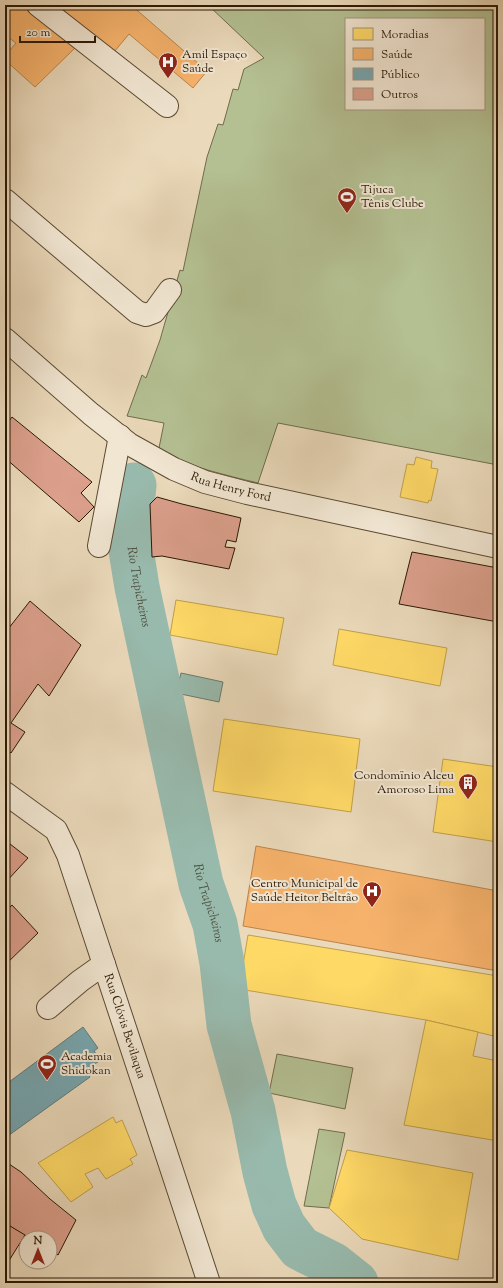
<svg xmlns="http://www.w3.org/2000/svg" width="503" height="1288" font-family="'Sorts Mill Goudy',serif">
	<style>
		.green { fill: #b4c092; stroke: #706c4c; fill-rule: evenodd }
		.water { fill: #98baad; stroke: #6c7a6a }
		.homes { fill: #ffd966; stroke: #bf9f49 }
		.health { fill: #f6b26b; stroke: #b9844c }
		.public { fill: #76a5af; stroke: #607b7c }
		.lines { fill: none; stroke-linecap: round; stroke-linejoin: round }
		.river { stroke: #98baad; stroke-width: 45 }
		.building { fill: #db9f8b; stroke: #2b1905 }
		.minor-casing { stroke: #5b4932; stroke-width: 24 }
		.minor { stroke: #f1e6d2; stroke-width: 22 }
		.labels { text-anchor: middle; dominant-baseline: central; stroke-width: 4; stroke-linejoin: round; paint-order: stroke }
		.poi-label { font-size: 12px; fill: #2b1905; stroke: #f1e6d2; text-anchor: start }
		.street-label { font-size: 12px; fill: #2b1905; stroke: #f1e6d2 }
		.water-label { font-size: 13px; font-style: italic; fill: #515140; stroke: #f1e6d2 }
	</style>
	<rect width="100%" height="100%" fill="#ead9ba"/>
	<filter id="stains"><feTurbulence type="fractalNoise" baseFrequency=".005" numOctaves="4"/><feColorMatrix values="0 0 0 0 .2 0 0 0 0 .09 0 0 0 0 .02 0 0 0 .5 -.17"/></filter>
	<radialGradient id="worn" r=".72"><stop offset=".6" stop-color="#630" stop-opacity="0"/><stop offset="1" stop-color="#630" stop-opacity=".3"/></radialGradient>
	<g class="green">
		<path d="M208,5H498V465L278,423L258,483C224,475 190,466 158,453L164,423L127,416L142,375L146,378L160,340L180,270L183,271L207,157L218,124L223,125L233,89L238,90L244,69L264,58ZM346,19H484V109H346Z"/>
		<path d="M277,1054L353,1068L345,1109L269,1093Z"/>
		<path d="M319,1129L345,1133L329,1208L304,1206Z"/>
	</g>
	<path class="water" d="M181,673L223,682L219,702L176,693Z"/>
	<g class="homes">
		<path d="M416,457L432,461L431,468L438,469L431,501L429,500L428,503L400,497L407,464L414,465Z"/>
		<path d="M176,600L284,618L277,655L170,635Z"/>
		<path d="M339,629L447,648L440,686L333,665Z"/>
		<path d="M224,719L360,739L351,812L213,791Z"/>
		<path d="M443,759L498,767V842L433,832Z"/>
		<path d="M248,935L498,976V1037L426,1020L239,989Z"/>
		<path d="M426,1020L478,1032L473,1056L498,1061V1141L404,1125Z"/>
		<path d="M113,1117L116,1123L122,1120L137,1155L130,1159L133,1164L106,1179L98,1168L85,1174L93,1187L71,1202L38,1163Z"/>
		<path d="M347,1150L473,1173L458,1260L362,1239L329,1208Z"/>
	</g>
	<g class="health">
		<path d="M5,5H28L77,46L35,87L5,60V56L16,43L5,35Z"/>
		<path d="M48,5H131L207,71L193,88L129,34L114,52L58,6L53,10Z"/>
		<path d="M256,846L498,891V971L243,926Z"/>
	</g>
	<path class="public" d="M83,1027L98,1048L94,1051L101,1060L85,1070L90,1077L5,1138V1085Z"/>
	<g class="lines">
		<path class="river" id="s1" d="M134,485L129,538L137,587L201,884L215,924L222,963L229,1025L253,1111L265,1172L274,1205L284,1227L300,1248L332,1264L356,1283"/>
	</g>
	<g class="building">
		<path d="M12,417L92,482L81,493L94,507L79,522L5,458V426Z"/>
		<path d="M157,497L182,504L241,518L236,542L227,540L225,547L235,548L229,569L162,556L152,557L150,504Z"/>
		<path d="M412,552L498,568V622L399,604Z"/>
		<path d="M30,601L81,645L49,696L38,684L11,723L25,732L11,753L5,748V633Z"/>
		<path d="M5,621L10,625L5,633Z"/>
		<path d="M5,840L28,858L5,883Z"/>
		<path d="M12,905L38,933L5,965V912Z"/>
		<path d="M5,1161L9,1164L5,1170Z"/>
		<path d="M9,1164L21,1172L50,1199L76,1220L58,1255L50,1250V1238H29L5,1223V1170Z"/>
		<path d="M5,1223L25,1235L5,1267Z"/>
	</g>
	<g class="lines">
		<defs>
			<g id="minor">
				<path d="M38,5L167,106"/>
				<path d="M5,200L137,312L146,315L154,312L170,290"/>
				<path id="s2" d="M5,339L91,414L129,444L174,469L205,482L247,493L498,547"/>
				<path d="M99,546L120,436"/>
				<path id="s3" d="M5,793L56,830L68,855L209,1283"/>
				<path d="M48,1008L80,981L104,964"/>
			</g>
		</defs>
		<use href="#minor" class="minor-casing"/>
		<use href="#minor" class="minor"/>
	</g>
	<defs>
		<symbol id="hospital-pin" viewBox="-11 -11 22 30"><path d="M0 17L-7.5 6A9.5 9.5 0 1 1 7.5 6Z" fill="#8f2418" stroke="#f1e6d2"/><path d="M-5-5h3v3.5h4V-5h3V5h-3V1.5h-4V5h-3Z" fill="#fff"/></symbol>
		<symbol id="stadium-pin" viewBox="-11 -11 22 30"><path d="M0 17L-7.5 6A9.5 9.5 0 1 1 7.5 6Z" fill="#8f2418" stroke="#f1e6d2"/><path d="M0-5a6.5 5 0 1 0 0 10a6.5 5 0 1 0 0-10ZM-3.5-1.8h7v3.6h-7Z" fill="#fff"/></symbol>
		<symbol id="building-pin" viewBox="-11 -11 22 30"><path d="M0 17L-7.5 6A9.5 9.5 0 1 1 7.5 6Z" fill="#8f2418" stroke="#f1e6d2"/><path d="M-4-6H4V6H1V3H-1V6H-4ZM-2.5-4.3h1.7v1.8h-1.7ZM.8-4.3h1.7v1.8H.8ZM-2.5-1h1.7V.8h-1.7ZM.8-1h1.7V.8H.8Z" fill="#fff"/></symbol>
	</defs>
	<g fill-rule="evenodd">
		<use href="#hospital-pin" x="157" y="51" width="22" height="30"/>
		<use href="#stadium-pin" x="336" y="186" width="22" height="30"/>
		<use href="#building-pin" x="457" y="772" width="22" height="30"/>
		<use href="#hospital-pin" x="361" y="880" width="22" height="30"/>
		<use href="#stadium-pin" x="36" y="1053" width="22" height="30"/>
	</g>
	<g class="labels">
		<g class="poi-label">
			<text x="182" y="55">Amil Espaço<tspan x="182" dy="14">Saúde</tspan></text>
			<text x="361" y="190">Tijuca<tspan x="361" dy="14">Tênis Clube</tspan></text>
			<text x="454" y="776" text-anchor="end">Condomïnio Alceu<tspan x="454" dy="14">Amoroso Lima</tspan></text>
			<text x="358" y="884" text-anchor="end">Centro Municipal de<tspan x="358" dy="14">Saúde Heitor Beltrão</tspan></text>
			<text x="61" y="1057">Academia<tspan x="61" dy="14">Shidokan</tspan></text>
		</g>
		<g class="street-label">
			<text stroke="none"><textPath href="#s2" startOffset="274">Rua Henry Ford</textPath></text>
			<text stroke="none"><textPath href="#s3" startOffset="271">Rua Clóvis Bevilaqua</textPath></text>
		</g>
		<g class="water-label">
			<text stroke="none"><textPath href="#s1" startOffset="103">Rio Trapicheiros</textPath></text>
			<text stroke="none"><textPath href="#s1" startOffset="427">Rio Trapicheiros</textPath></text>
		</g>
	</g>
	<rect width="503" height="1288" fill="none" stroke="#ead9ba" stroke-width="20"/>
	<rect x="6" y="6" width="491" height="1276" fill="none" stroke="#2b1905" stroke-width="2"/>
	<rect x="10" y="10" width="483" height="1268" fill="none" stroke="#2b1905"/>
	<rect x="345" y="18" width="140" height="92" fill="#f1e6d2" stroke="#a29480"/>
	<rect x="353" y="28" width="20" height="12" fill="#ffd966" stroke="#a29480"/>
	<text x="381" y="38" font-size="12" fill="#2b1905">Moradias</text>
	<rect x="353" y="48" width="20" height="12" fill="#f6b26b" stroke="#a29480"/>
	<text x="381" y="58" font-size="12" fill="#2b1905">Saúde</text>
	<rect x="353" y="68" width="20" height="12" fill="#76a5af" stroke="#a29480"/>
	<text x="381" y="78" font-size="12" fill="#2b1905">Público</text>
	<rect x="353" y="88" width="20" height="12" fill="#db9f8b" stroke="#a29480"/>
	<text x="381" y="98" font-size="12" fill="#2b1905">Outros</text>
	<g transform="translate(38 1250)"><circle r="19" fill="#f1e6d2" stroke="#a29480"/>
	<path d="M0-3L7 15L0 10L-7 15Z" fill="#8f2418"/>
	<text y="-6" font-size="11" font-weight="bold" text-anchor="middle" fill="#2b1905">N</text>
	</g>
	<path d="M20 36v6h75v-6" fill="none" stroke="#2b1905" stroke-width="2"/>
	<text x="26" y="36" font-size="12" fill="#2b1905" stroke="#f1e6d2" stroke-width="3" paint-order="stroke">20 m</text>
	<rect width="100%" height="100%" filter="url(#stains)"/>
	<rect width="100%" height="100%" fill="url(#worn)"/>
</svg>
